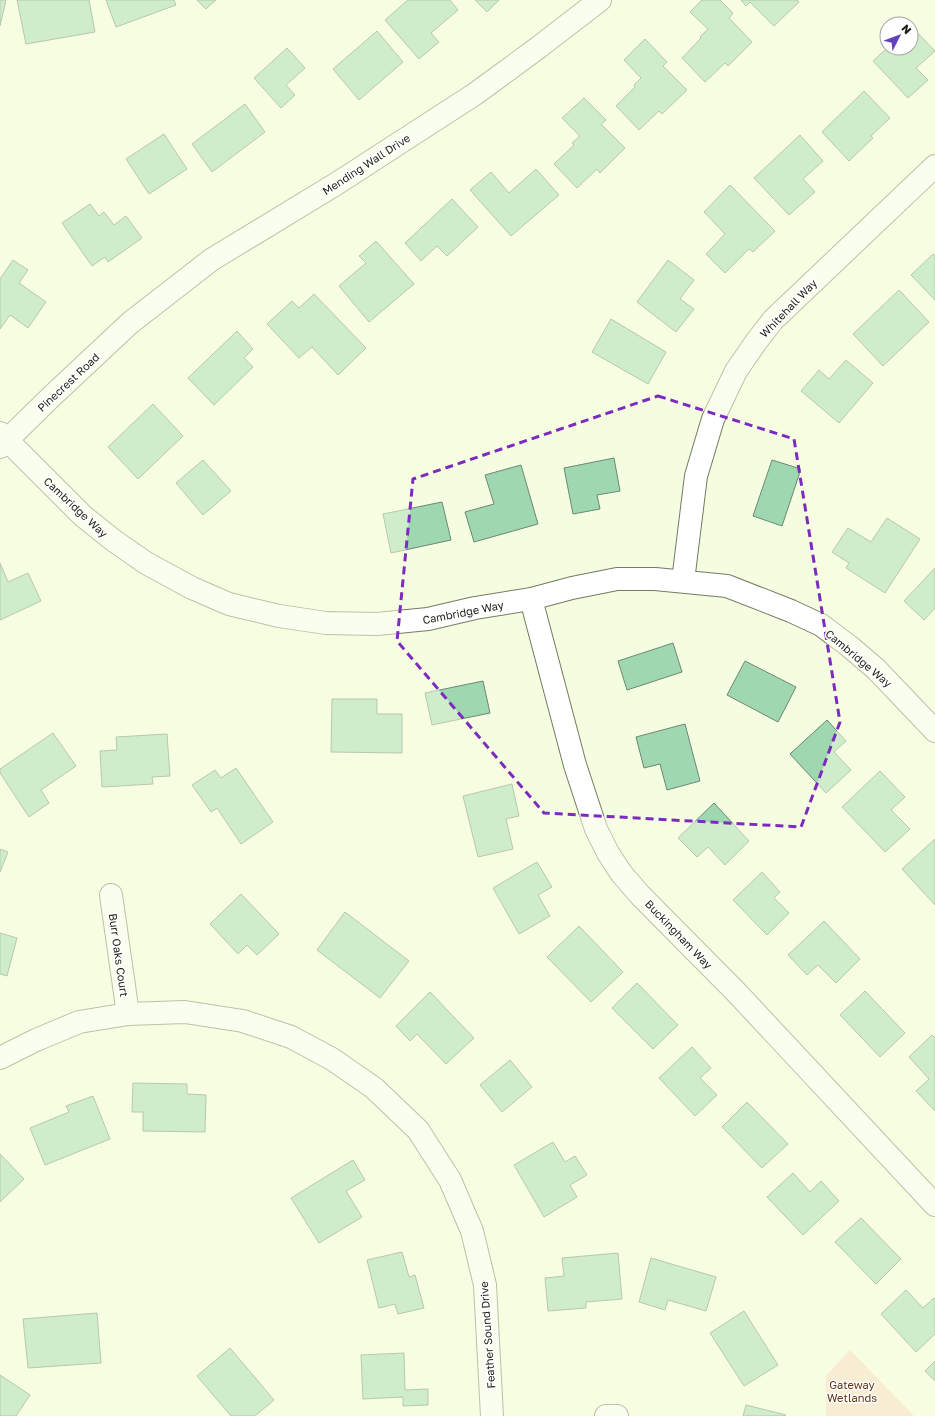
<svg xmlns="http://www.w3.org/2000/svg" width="935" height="1416" font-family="'Golos Text',sans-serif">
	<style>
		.green { fill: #fbd8c3 }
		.building { fill: #9fd7b1; stroke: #6e8776 }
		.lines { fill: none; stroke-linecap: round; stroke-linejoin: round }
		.street-casing { stroke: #747b62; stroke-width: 24 }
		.street { stroke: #fff; stroke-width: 22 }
		.marked { fill: none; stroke: #7b2cbf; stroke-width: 3; stroke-dasharray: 8 5; stroke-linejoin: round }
		.labels { text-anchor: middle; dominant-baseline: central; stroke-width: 3; stroke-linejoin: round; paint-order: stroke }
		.street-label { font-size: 11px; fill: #1d2016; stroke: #fff }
		.park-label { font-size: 11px; fill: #64320d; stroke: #fff }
	</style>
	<rect width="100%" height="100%" fill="#f5fde0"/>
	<path class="green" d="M850,1350L914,1416H826V1376Z"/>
	<g class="building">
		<path d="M0,0H6L0,26Z"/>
		<path d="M17,0H89L95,32L26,44Z"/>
		<path d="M106,0H174L176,5L116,27Z"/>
		<path d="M197,0H216L206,9Z"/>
		<path d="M408,0H450L458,10L431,33L439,42L419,59L385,20Z"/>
		<path d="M475,0H499L487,12Z"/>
		<path d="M702,0H720L733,13L729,18L752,42L728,66L725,63L705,82L682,58L701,38L700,37L708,29L690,12Z"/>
		<path d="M741,0H797L799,2L774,26L750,2L746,6Z"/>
		<path d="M911,26L935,51L916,68L928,80L908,98L873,61L887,48H911Z"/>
		<path d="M377,31L403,62L359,100L333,69Z"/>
		<path d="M645,39L667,62L663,66L687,90L662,114L659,111L639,130L616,106L635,87L634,85L641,78L624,60Z"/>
		<path d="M287,48L305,68L286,85L295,95L281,108L254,78Z"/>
		<path d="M864,91L890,118L871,136L873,138L849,161L822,132Z"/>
		<path d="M584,98L606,120L601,124L625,148L600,173L597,169L577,188L554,164L574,145L572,143L580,136L562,118Z"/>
		<path d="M245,104L265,132L212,172L192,144Z"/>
		<path d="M164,134L187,169L149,194L126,159Z"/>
		<path d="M800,135L823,161L803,179L815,192L789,215L754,178Z"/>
		<path d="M536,169L559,195L511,236L470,190L491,172L509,193Z"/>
		<path d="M730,185L775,231L753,252L749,249L725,273L706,254L725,234L704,212Z"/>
		<path d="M452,199L478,227L447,256L437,246L421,261L405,243Z"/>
		<path d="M90,204L99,216L104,212L114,225L126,216L142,238L108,262L105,257L92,266L62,223Z"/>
		<path d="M376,241L414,284L369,322L339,286L366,263L359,256Z"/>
		<path d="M933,254L935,256V300L911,275Z"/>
		<path d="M13,260L28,270L19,283L46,302L28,328L10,315L0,329V279Z"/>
		<path d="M668,260L694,280L680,299L694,309L676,332L637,302Z"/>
		<path d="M899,290L929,322L883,366L853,334Z"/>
		<path d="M314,294L366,348L338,375L312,347L299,358L267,324L292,301L299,308Z"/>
		<path d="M611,319L666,352L648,384L592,352Z"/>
		<path d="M237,331L253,349L244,358L253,367L214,405L188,378Z"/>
		<path d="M846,360L873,383L839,423L801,391L819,370L829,379Z"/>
		<path d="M153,404L183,436L138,479L108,447Z"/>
		<path d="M614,458L620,491L597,495L600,509L573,514L564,468Z"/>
		<path d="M203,460L231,491L203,515L176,483Z"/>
		<path d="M772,460L801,469L782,526L753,516Z"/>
		<path d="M521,465L538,524L474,542L465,512L494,504L485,475Z"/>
		<path d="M442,502L451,540L391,553L383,514Z"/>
		<path d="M887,518L920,539L885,593L846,568L849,563L832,552L848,528L871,542Z"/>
		<path d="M0,563L8,582L28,573L41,601L0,620Z"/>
		<path d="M935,568V609H934L924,620L904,601Z"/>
		<path d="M673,643L682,672L627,690L618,661Z"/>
		<path d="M745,661L796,687L778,722L727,695Z"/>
		<path d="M483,681L490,713L432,725L425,693Z"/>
		<path d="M332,699H377V714H402V753L331,752Z"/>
		<path d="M827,720L846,741L834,752L851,770L826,793L790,754Z"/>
		<path d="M685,724L700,781L667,790L660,764L644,768L636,737Z"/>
		<path d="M53,733L76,766L41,790L49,803L29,817L0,773V769Z"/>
		<path d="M167,734L170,776L152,777L153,784L102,787L100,751L117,750L116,737Z"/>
		<path d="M236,768L273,822L241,844L217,808L211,812L192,785L215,770L221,778Z"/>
		<path d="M880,771L905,797L891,810L910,829L885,852L842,807Z"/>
		<path d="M512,784L519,816L506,819L513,849L478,857L463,796Z"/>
		<path d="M714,803L749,841L725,865L708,847L697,857L678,838Z"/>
		<path d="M935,839V905L902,869Z"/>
		<path d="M0,849L8,852L0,872Z"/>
		<path d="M537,862L552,887L538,895L550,916L519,934L493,888Z"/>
		<path d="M762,872L780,892L774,898L789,913L767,935L733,900Z"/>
		<path d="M241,894L279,934L257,955L247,945L238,954L210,924Z"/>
		<path d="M345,912L409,961L380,998L317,950Z"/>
		<path d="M824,921L860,959L836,983L818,965L807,975L788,955Z"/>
		<path d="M579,926L623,972L591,1002L547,957Z"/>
		<path d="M0,933L17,938L7,976L0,974Z"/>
		<path d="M637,983L678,1025L653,1049L612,1008Z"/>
		<path d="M865,991L905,1033L880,1057L840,1015Z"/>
		<path d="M430,992L474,1038L446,1064L417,1034L410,1041L396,1026Z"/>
		<path d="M932,1035L935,1038V1111L916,1091L929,1079L909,1057Z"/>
		<path d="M692,1047L711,1068L700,1078L717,1095L695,1116L659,1078Z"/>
		<path d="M510,1060L532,1087L502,1112L480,1085Z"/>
		<path d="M133,1083L187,1084V1094L206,1095L205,1132L143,1131V1112H132Z"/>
		<path d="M93,1096L110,1139L45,1165L30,1128L69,1112L66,1106Z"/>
		<path d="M747,1102L788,1144L762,1168L722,1127Z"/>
		<path d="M553,1142L565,1162L575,1156L587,1175L570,1185L577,1197L544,1217L514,1165Z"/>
		<path d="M0,1154L24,1179L0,1202Z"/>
		<path d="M353,1160L365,1180L346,1191L362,1217L319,1243L291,1198Z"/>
		<path d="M793,1173L810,1192L821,1181L839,1201L803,1235L767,1197Z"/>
		<path d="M861,1218L901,1259L876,1284L835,1242Z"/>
		<path d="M402,1252L409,1277L415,1275L424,1308L398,1314L395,1304L379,1308L367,1260Z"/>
		<path d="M618,1253L622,1299L586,1302V1308L548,1311L545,1278L564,1276L562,1258Z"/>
		<path d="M651,1258L716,1277L706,1311L668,1300L665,1310L639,1302Z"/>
		<path d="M906,1290L923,1308L934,1298L935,1299V1334L916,1352L881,1314Z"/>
		<path d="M744,1311L778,1365L744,1386L710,1333Z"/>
		<path d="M97,1313L101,1363L28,1368L23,1319Z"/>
		<path d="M230,1348L274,1400L255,1416H231L197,1376Z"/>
		<path d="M404,1353L405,1390L428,1389V1405L403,1406V1397L363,1399L361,1355Z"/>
		<path d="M935,1361V1381L925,1371Z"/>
		<path d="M0,1375L30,1395L16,1416H0Z"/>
		<path d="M746,1405L786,1415L785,1416H743Z"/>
	</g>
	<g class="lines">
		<defs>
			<g id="street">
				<path d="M0,433L83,516L113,540L146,563L192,588L229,604L279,616L326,623L377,624L428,619L475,608L531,599L572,588L617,579H655L727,586L791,611L821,625L849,646L876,669L935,731"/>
				<path d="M0,447L52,396L130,323L211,260L336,184L475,94L539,47L600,0"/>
				<path d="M683,581L696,476L713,419L736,371L756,342L773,320L935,166"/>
				<path d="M531,599L575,765L596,829L608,853L621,873L640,895L737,993L935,1205"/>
				<path d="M111,895L128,1014"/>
				<path d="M0,1058L36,1040L79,1022L128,1014L185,1012L243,1021L291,1037L332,1059L374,1088L418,1130L450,1180L472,1231L485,1285L492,1416"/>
				<path d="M606,1416H617"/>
			</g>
		</defs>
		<use href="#street" class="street-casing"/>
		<use href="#street" class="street"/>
	</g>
	<path d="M0 0H935V1416H0ZM658,396L794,439L840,722L801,827L544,813L397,641L413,479Z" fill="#f5fde0" fill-opacity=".55" fill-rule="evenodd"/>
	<path class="marked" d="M658,396L794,439L840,722L801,827L544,813L397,641L413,479Z"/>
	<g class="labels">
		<g class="street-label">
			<text transform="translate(366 164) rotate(-33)">Mending Wall Drive</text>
			<text transform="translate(788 308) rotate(-46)">Whitehall Way</text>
			<text transform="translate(68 382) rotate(-43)">Pinecrest Road</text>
			<text transform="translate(76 507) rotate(43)">Cambridge Way</text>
			<text transform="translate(463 612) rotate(-11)">Cambridge Way</text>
			<text transform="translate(859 658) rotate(40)">Cambridge Way</text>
			<text transform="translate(679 934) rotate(46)">Buckingham Way</text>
			<text transform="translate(119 955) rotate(82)">Burr Oaks Court</text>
			<text transform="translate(487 1335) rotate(-94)">Feather Sound Drive</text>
		</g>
		<g class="park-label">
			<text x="852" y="1384">Gateway<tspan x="852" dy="13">Wetlands</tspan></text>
		</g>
	</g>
	<g transform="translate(899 36) rotate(48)"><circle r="19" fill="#ffffff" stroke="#a5a6a2"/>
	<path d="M0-3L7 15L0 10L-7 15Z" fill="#6542bb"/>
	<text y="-6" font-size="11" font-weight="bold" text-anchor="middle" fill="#1d2016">N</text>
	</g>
</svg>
